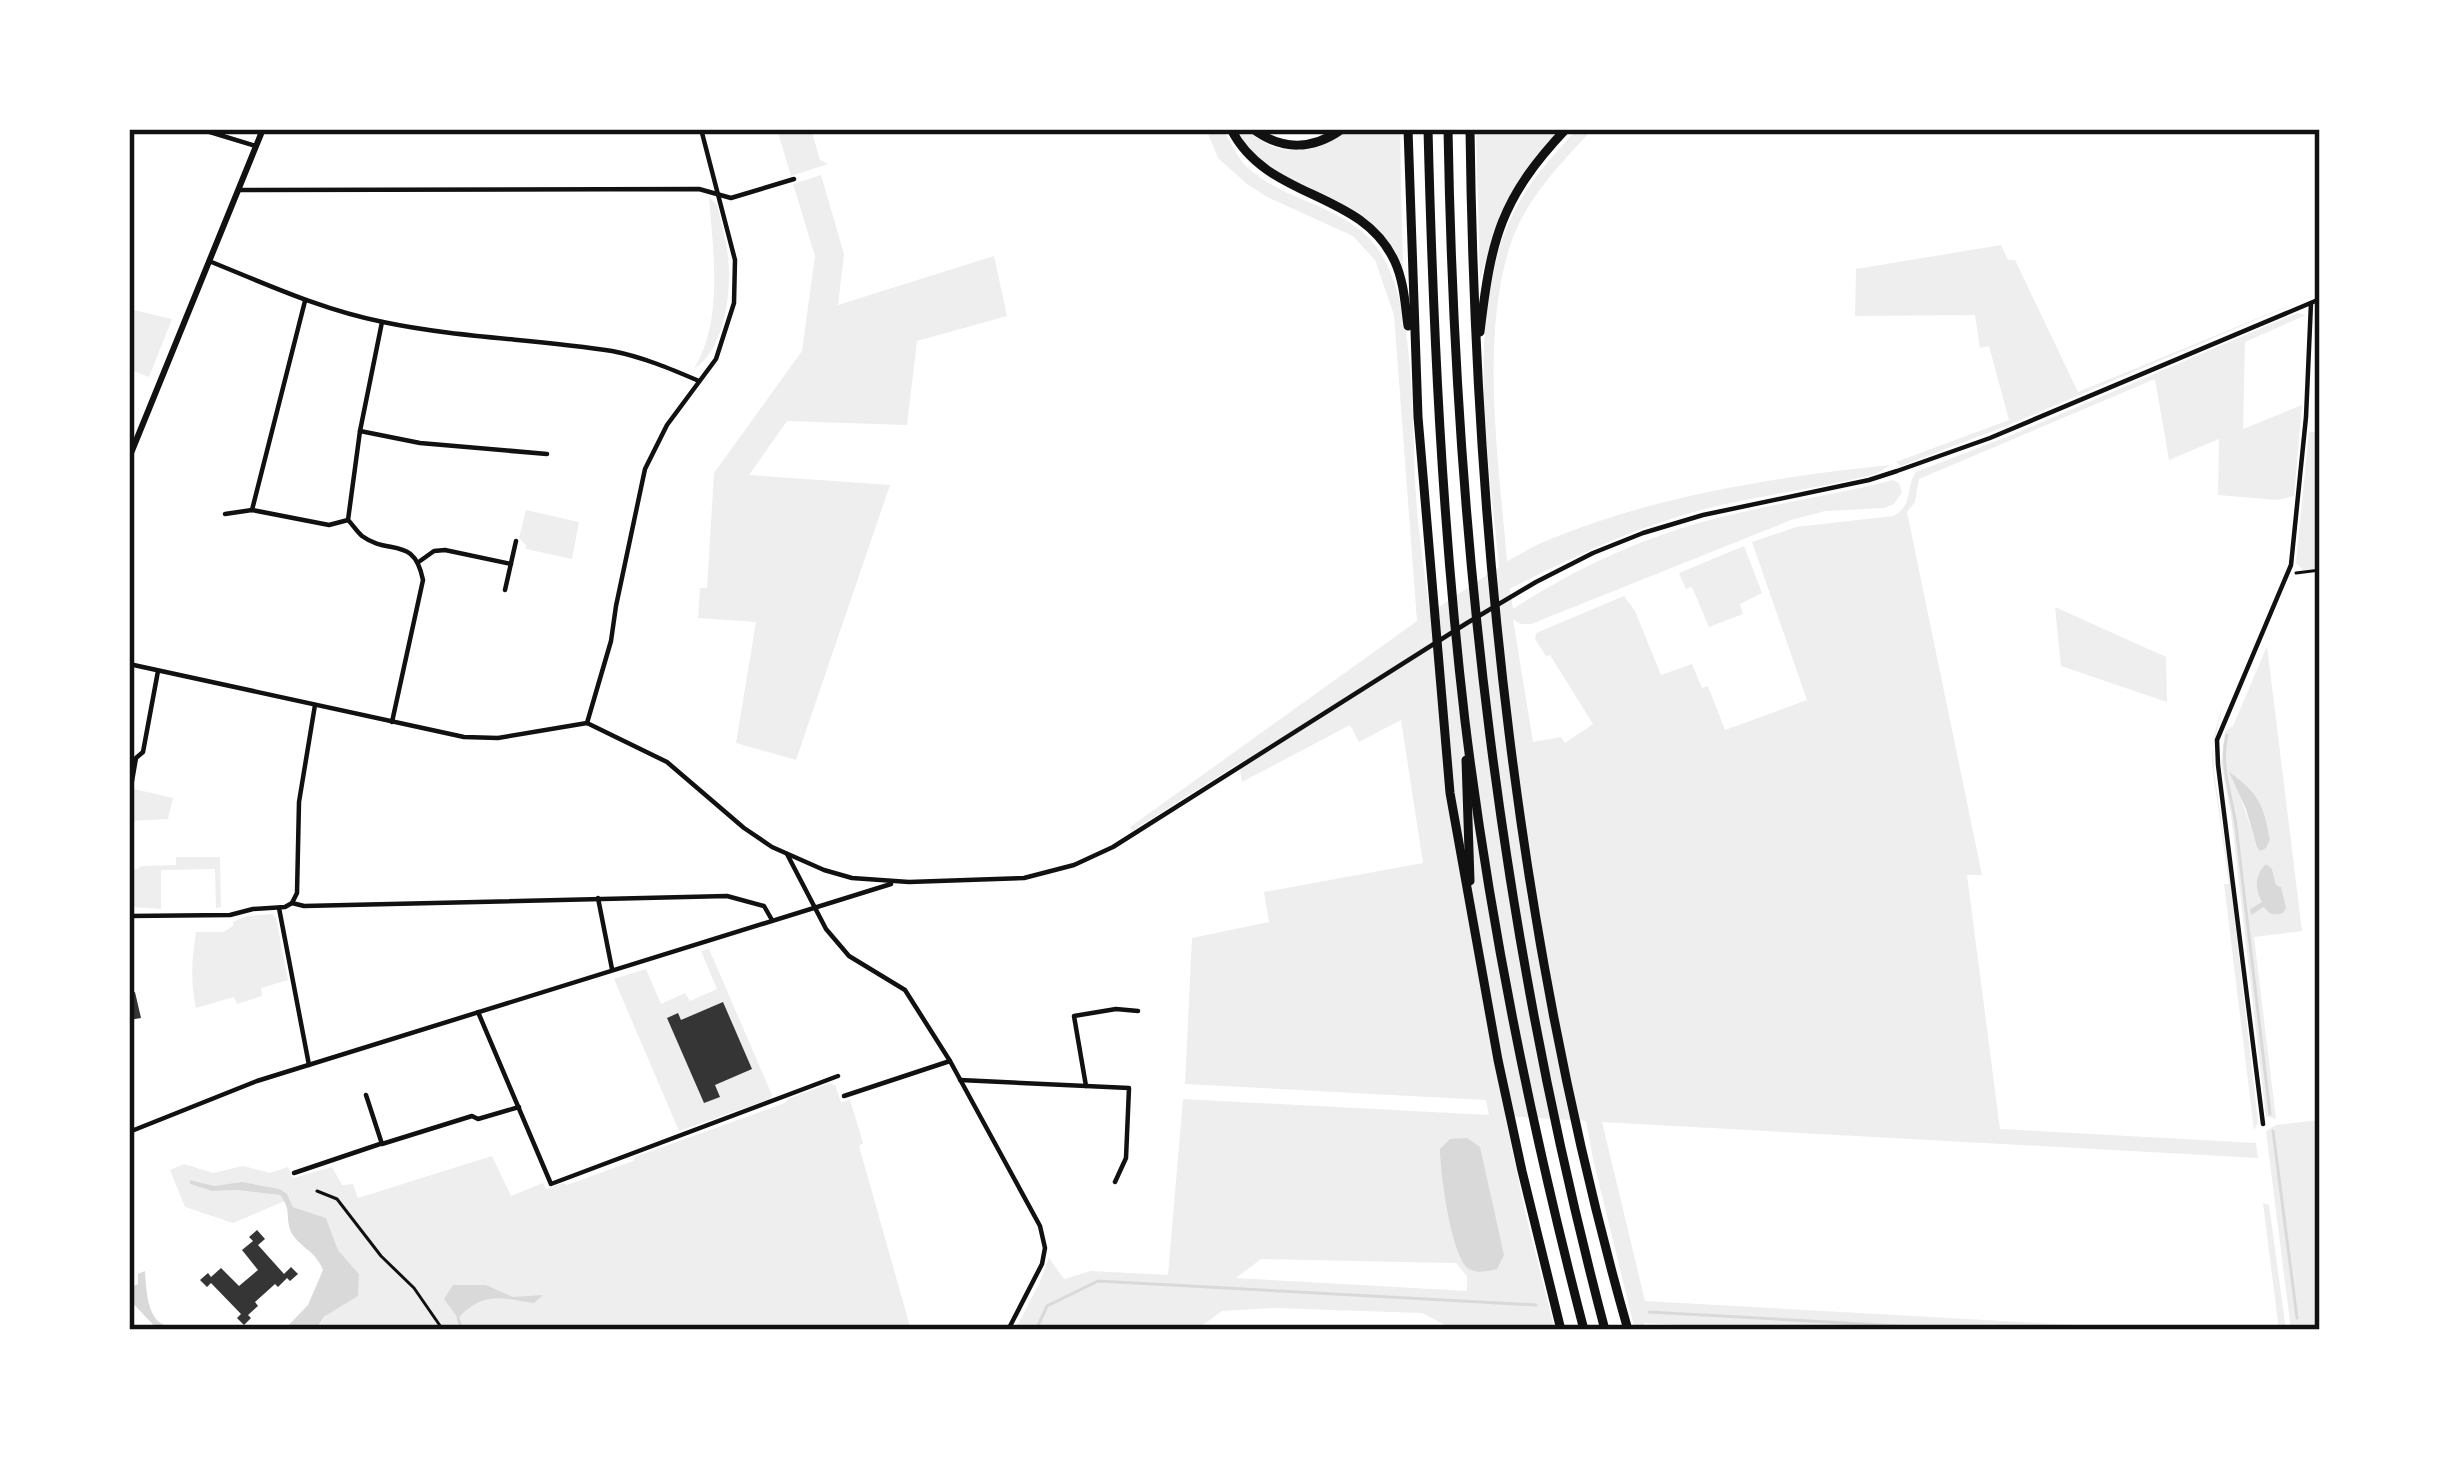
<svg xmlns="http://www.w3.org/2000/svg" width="2449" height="1459" font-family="'Alegreya Sans',sans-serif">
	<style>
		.green { fill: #eee; fill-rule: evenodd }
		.water { fill: #d9d9d9 }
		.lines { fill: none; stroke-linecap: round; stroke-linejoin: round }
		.stream { stroke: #d9d9d9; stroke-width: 3 }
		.building { fill: #353535 }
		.path { stroke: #111; stroke-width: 3 }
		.minor { stroke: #111; stroke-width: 4.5 }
		.tertiary { stroke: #111; stroke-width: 6 }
		.motorway { stroke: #111; stroke-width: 9 }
		.neatline { fill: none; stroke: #111; stroke-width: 4.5 }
	</style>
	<rect width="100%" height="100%" fill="#fff"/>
	<g class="green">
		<path d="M777,129H811L820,160L828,164L791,176Z"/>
		<path d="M1206,129H1223C1230,141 1237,158 1248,168C1282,199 1333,204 1367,236C1419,286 1411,425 1416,494C1418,534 1425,574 1430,613L1499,567C1489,460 1463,308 1515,210C1531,179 1554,155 1577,129H1593C1562,162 1528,196 1512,240C1479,334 1499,463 1507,561C1517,556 1528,549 1539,544C1647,497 1774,477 1890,465L1876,474C1818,489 1758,495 1701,510C1633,528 1572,557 1510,589L1513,609C1576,568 1645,536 1718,518C1776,503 1835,495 1893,480L1899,483L1902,492L1894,504L1884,508L1825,511L1791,520L1531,624H1520L1513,619L1533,742L1561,737L1565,743L1593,724L1550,655L1546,656L1535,639L1536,633L1624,596L1635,611L1661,675L1692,664L1702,688L1708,686L1725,730L1807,700L1752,542L1796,527L1893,516C1914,505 1905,488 1916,472L2009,436L2297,313L2306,315L2245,342L2243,429L2302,405L2294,496L2278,500L2218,495L2219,439L2169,460L2155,379L1919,479L1915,502L1907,512L1982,875H1967L2000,1129L2256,1143L2258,1158L1602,1122L1645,1301L2163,1330H1786L1644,1323L1645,1330H1635L1593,1159L1586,1121L1505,1116L1526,1216L1555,1330H1455L1422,1313L1273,1308L1222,1311L1196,1330H1015L1039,1284L1049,1258L1064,1279L1091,1271L1168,1275L1183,1099L1489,1115L1486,1100L1185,1084L1192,938L1269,922L1264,892L1423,863L1401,720L1359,742L1350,725L1242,782L1239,763L1132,831L1130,827L1417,621L1394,315L1375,260L1353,236L1267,197L1247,184L1218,158ZM1261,1259L1456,1263L1467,1276V1291L1236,1278Z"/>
		<path d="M1235,129C1251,129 1257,140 1271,146C1300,156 1326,148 1348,129H1400L1403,273C1375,210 1326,196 1267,168L1254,156Z"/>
		<path d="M1476,129H1560C1511,180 1498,214 1480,281Z"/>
		<path d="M821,175L844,254L838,305L994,256L1007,316L917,341L907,425L787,421L749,475L890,485L796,760L736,743L756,622L698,618L700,588H707L714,473L802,351L815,256L793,184Z"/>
		<path d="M709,197L717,205C722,227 729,249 729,272C730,302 721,353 694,369C724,319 713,252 709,197Z"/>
		<path d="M2001,245L2008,260H2015L2078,392L2319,293L2009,425L1901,466L1896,462L2009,420L1989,346L1980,348L1975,315L1855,316L1856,269Z"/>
		<path d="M129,309L172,319L149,377L129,369Z"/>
		<path d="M2309,432H2316L2320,437V568L2303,570L2296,563Z"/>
		<path d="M526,510L579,522L572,559L526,549V545L519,538Z"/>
		<path d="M1744,546L1762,593L1740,604L1743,614L1709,627L1692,587L1686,589L1679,573Z"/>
		<path d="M2055,607L2166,657L2167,702L2061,666Z"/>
		<path d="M2267,646L2302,931L2254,937L2276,1119L2266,1116L2231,815L2221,764L2225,731L2233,726ZM2230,773C2260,793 2264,806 2270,840L2266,848L2260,850L2257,846C2249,821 2241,796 2230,773ZM2266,864L2272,869L2276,886L2281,887L2285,908L2283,913L2277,915L2268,912L2265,907L2251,914V908L2262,902C2255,889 2254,874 2266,864Z"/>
		<path d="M2223,705L2213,748L2214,771L2231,886L2258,1122L2254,1130L2224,884H2229L2212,765C2212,743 2216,725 2223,705Z"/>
		<path d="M134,789L173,798L168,819L129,821V794Z"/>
		<path d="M176,857H220L221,907L216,908L215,869L161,870V909L132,907L129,902V870L138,869L141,866L176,865Z"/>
		<path d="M272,914L276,918L288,980L261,988L262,996L237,1004L234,997L196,1008C190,983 192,958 196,932H223L233,926V922L247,916Z"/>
		<path d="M709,949L772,1095L770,1099L679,1131L614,979L646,969L661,1004L685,993L690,1001L717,989L701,951Z"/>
		<path d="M830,1083L835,1085L841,1102L850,1100L863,1143L859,1146L911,1330H315L359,1274L338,1250L326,1218L293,1207L287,1194L280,1189L254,1184L215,1186L191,1180L190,1184L212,1191L237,1190L280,1195L285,1201L233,1223L185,1207L170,1170L184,1164L213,1173L243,1166L270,1173L288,1167L293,1178L332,1167L342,1185L353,1184L358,1198L492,1156L511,1196L543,1183L546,1189L563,1183L567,1185L633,1161L635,1157L785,1103L788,1099Z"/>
		<path d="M2320,1120V1330H2291L2266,1131L2276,1125Z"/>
		<path d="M2263,1203L2269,1205L2286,1330H2279Z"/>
	</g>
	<g class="water">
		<path d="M2229,772C2259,793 2264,805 2270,840L2266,848L2260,851L2257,847L2246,809Z"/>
		<path d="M2266,864L2272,869L2276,885L2281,887L2286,908L2283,913C2274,916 2270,915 2264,907L2251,915L2250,909L2262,902C2255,889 2254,875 2266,864Z"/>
		<path d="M1467,1138L1480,1147L1504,1255L1497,1269C1487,1271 1478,1274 1469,1269C1451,1257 1440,1171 1440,1149L1450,1139Z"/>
		<path d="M190,1180L215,1186L242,1182L280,1189L287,1194L293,1207L326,1218L338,1250L359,1274L358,1296L325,1316L315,1330H284L308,1305L323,1270C316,1251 298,1246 291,1232C285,1217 292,1210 280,1195L237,1190L212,1191L190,1184Z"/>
		<path d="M145,1271C146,1287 147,1320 165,1325C176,1328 184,1325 194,1330H158L129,1299V1288L138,1284V1274Z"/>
		<path d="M453,1285H486L513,1297L543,1295L534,1303C500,1298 484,1291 458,1318L444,1299Z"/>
	</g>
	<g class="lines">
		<g class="stream">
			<path d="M2227,735C2219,765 2232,796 2236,826C2248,922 2259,1018 2270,1114"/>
			<path d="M2273,1131L2297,1318"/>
			<path d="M1649,1312L1969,1330"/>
			<path d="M458,1318L462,1330"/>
			<path d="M1036,1330L1047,1306L1098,1281L1536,1305"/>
		</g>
	</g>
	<g class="building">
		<path d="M135,992L141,1018L129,1020V994Z"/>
		<path d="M723,1002L752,1069L715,1085L720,1097L704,1103L667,1018L678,1013L681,1020Z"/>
		<path d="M257,1230L265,1239L258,1245L284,1274L291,1267L298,1274L290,1281L287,1278L278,1287L275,1284L255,1302L258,1306L248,1315L251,1318L244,1325L237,1318L241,1314L211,1283L207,1287L200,1280L208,1273L211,1277L221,1268L239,1286L258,1270L242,1250L253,1241L249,1237Z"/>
	</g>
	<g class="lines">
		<g class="path">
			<path d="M2296,573L2320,570"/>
			<path d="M317,1191L337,1199L381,1256L414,1288L443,1330"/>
		</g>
		<g class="minor">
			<path d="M200,129L256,146"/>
			<path d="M240,190L699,189L731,198L794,179"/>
			<path d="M209,261C266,284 322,310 383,322C459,338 536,339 612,351C643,357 671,369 699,381"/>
			<path d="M382,322L360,431L348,520C353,525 357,532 362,536C389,556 414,535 423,580L392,722"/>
			<path d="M360,431L420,443L547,454"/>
			<path d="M252,510L305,301"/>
			<path d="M225,514L252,510L329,525L348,520"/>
			<path d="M420,561L434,551L445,550L511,564"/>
			<path d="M505,590L516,541"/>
			<path d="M129,664L464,737L498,738L587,723L667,762L744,828L772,847L824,870L852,878L909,882L1024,878L1074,865L1113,847L1467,623L1536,582L1593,553L1643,533L1703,515L1869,480L1897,471L1990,438L2320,299"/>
			<path d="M587,723L611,641L616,606L645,469L667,425L716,359L734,303L735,260L701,129"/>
			<path d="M129,784L132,781L136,758L143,752L158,671"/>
			<path d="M787,854L826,929L849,956L905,990L950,1061L1040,1226L1045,1248L1042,1264L1008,1330"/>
			<path d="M598,898L612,969"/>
			<path d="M292,903L304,906L727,896L764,906L772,920"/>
			<path d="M279,908L309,1065"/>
			<path d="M129,916L230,915L253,909L285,907L292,903L297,893L299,802L315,705"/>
			<path d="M478,1012L551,1184L838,1076"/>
			<path d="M960,1080L1129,1088L1126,1158L1115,1182"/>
			<path d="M1086,1086L1074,1016L1116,1009L1138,1011"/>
			<path d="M366,1095L382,1144L472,1116L478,1119L519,1107"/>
			<path d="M844,1096L950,1061"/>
			<path d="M2263,1124L2218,765L2217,740L2291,565L2306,417L2311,303"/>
			<path d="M129,1132L257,1081L891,884"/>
			<path d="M294,1173L380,1144"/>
		</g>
		<g class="tertiary">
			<path d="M129,458L263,129"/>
			<path d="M129,1329L130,1330"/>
		</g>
		<g class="motorway">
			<path d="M1231,129C1267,201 1362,189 1395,262C1404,282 1405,304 1408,326"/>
			<path d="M1253,129C1282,151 1313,150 1342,129"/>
			<path d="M1408,129L1418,417L1450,793L1498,1060L1522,1171L1561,1330"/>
			<path d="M1428,129C1433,327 1442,524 1465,721C1490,926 1532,1130 1584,1330"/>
			<path d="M1448,129C1455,539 1500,933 1605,1330"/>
			<path d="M1470,129C1475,533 1517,940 1628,1330"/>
			<path d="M1480,332C1491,239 1500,199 1566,129"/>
			<path d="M1466,760L1470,881"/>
		</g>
	</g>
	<rect width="2449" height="1459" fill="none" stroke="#ffffff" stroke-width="264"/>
	<rect x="132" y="132" width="2185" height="1195" class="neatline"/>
</svg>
